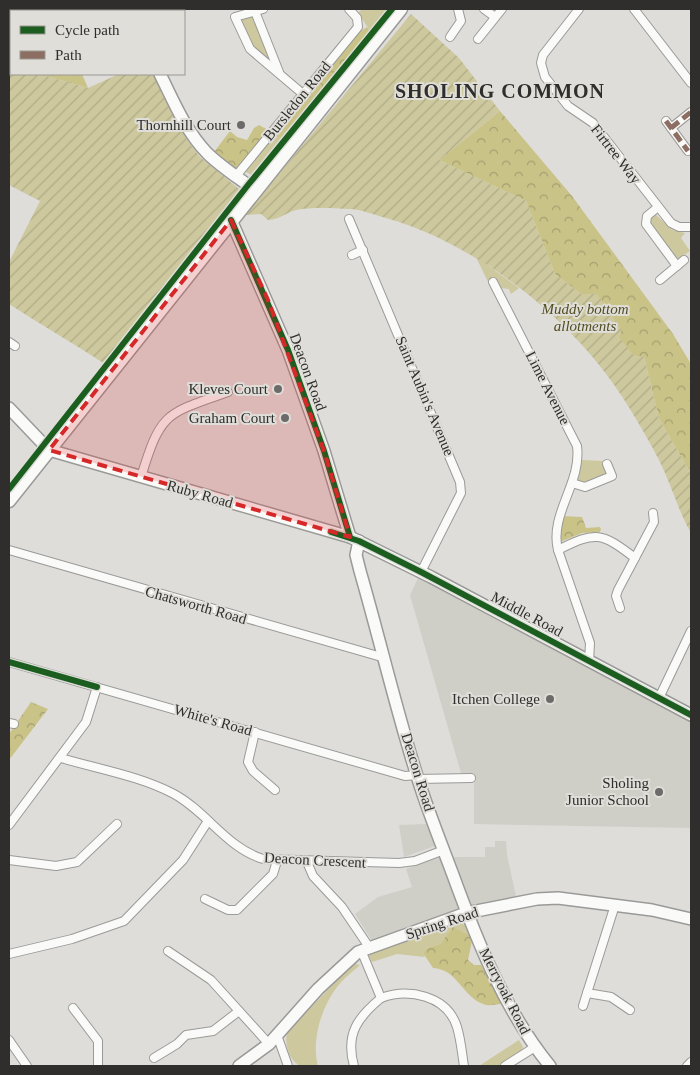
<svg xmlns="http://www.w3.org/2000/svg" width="700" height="1075" font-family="Georgia,serif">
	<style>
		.built { fill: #d0cfc7 }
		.green { fill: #cdc89d }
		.forest { fill: url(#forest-crowns) }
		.garden { fill: url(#garden-furrows) }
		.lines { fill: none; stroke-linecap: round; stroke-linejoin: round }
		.street-casing { stroke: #9a9a98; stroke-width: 10 }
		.secondary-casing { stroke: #9a9a98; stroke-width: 14 }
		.primary-casing { stroke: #9a9a98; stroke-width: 15 }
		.street { stroke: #fafaf9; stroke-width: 8 }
		.secondary { stroke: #fafaf9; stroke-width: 11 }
		.primary { stroke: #fafaf9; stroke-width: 12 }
		.quiet { stroke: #8d6e63; stroke-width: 5; stroke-dasharray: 10 5; stroke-linecap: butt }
		.cycleway-casing { stroke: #dfded9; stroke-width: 9 }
		.cycleway { stroke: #1b5e20; stroke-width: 6 }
		.marked { fill: #d62828; fill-opacity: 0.2; stroke: #d62828; stroke-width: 4; stroke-dasharray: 10 6; stroke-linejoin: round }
		.poi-dot { fill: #6c6b69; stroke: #dfded9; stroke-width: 2 }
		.labels { text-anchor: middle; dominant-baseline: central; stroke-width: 4; stroke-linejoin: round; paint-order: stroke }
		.street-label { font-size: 15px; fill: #2f2e2c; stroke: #dfded9 }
		.poi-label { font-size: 15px; fill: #2f2e2c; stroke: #dfded9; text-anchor: end }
		.park-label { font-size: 15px; font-style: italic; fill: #524d22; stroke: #dfded9 }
		.district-label { font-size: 20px; font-weight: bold; letter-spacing: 1px; fill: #2f2e2c; stroke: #dfded9 }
	</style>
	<defs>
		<pattern id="forest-crowns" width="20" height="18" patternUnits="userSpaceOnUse" patternTransform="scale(1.25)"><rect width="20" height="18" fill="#cac388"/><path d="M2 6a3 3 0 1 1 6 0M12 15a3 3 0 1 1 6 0" fill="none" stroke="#a49f6f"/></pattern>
		<pattern id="garden-furrows" width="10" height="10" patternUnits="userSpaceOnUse" patternTransform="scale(1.25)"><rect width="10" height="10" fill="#cdc89d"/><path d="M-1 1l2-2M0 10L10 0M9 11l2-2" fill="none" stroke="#b0ac87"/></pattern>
	</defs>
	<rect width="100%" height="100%" fill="#deddda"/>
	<g class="built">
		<path d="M421,572L691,715V828L474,824V773H461L410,595Z"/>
		<path d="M426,824L435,846L404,857L399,825Z"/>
		<path d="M495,841H506L507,855L516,896L472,906L372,941L355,914L378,897L412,887L406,869L440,857H485V847H495Z"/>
	</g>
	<g class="green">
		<path d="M362,9H390L371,32L358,13Z"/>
		<path d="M254,14L270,56L268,59L249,42L238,18Z"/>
		<path d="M272,135L283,139L254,176L244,171Z"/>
		<path d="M655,214L672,230L685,233L681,238L690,251L680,258H674L650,223V216Z"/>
		<path d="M476,257L519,288L511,294L509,289L500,288L494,279L488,282Z"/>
		<path d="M582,460L604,461L607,473L586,484L580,483L578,480Z"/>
		<path d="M458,922L465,925L469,935L453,927L440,944L427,948L423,953L425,957L397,954L372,962L369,956L372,952Z"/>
		<path d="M356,964L360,965C352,972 343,979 337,987C321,1008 311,1041 318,1066C313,1066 306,1068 301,1066C289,1062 283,1041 288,1031L352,965Z"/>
		<path d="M519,1040L523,1047L522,1050L498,1066H479Z"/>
	</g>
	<g class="forest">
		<path d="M367,27L371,32L283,139L272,135L356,34Z"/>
		<path d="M16,74H82L88,88L47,76Z"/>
		<path d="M500,111L572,196L673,334L691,364V474L659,419L644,357L633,356L581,294L555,274L526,201L439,160Z"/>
		<path d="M259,125L268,130L237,171L214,152L230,131L237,137L247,140L254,128Z"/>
		<path d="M563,516L582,517L586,528L600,527L601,529L600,532L582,533L560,542L559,533Z"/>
		<path d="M31,702L48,709L9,760V734Z"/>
		<path d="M453,927L469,935L472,941L468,960L474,965H481L501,1004C497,1004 490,1006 486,1005C463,999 458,969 433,968L423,953L427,948L440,944Z"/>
	</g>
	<g class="garden">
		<path d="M411,14L459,58L500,111L439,160L526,201L555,274L581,294H597L622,330L619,337L633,355L644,357L659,419L691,474V533C678,510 671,484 659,460C648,439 636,418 623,398C572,318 477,244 386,218C374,215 361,209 349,209C333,208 311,207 296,210C285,213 281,219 268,220L261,214L245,215Z"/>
		<path d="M9,73L47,76L88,88L119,74H153L187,140L200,157L239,189V195L105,364C73,343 41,325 9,304V262L40,201L9,185Z"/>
	</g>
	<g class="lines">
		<defs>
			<g id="street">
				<path d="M254,9L279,72"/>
				<path d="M263,9L235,17L250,49L303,94"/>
				<path d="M484,9L495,17"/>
				<path d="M579,9L543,55L541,63L545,77L568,106L593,123L671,223L679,227H691"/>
				<path d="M634,9L691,83"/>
				<path d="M35,11L41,9"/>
				<path d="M9,23L11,22"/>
				<path d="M450,37L461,21L458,9"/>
				<path d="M478,39L502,9"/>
				<path d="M666,121L688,151"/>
				<path d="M671,128L691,112"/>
				<path d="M236,176L358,27L357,18L349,9"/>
				<path d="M658,207L647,216L646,224L677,266"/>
				<path d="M349,219L460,482L461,493L421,572"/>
				<path d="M352,255L363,250"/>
				<path d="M660,280L684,260"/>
				<path d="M493,282L577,446C582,483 549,514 558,550L590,643L589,662"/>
				<path d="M9,342L15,346"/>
				<path d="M141,477C161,412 165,414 228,392"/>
				<path d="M572,483L585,487L612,476L607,464"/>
				<path d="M9,550L385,658"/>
				<path d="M558,550C596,531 601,532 635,558"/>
				<path d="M620,608L616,596L618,590L654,522L653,513"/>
				<path d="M9,662L405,776L417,775"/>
				<path d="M659,698L691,631"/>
				<path d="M9,723L14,724"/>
				<path d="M255,732L248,762L253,771L275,790"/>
				<path d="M61,758C98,769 140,776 174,794C207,812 227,848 263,859L399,863L415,861L444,850"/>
				<path d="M418,779L471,778"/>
				<path d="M9,825L86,722L97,687"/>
				<path d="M9,860L56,866L77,862L117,824"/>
				<path d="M307,862L313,876L342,907L369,947"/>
				<path d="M205,899L228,910H237L273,874L277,861"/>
				<path d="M615,905L587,993L611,997L630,1010"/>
				<path d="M168,951L211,980L269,1044"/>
				<path d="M9,954L72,939L124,921L183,860L208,821"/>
				<path d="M381,998C408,988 447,995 457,1027C461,1040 462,1054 464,1066"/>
				<path d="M583,1006L587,993"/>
				<path d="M73,1008L98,1041V1066"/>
				<path d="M277,1035L288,1066"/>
				<path d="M9,1040L27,1066"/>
				<path d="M154,1058L177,1044L186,1035L213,1031L239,1011"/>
				<path d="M354,1066C345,1034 358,1017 381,998L361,950"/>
				<path d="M505,1066L535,1047"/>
				<path d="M687,1066L691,1062"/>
			</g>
			<g id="secondary">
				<path d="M129,9L130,11"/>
				<path d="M160,74C174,102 185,130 207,153C221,167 239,178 256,191"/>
				<path d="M231,220L288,350L324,451L350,537"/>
				<path d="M9,408L49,450L350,537L431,577L691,715"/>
				<path d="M359,541L356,555L360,571C380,640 396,710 418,779C428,811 441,843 453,875C477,941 505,1011 550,1066"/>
				<path d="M239,1066L269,1044L318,989L358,952L466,913L537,899L558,898L652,910L691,919"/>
			</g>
			<path id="primary" d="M9,501L401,9"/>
		</defs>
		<use href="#street" class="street-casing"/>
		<use href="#secondary" class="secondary-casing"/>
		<use href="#primary" class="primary-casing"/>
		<use href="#street" class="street"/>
		<use href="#secondary" class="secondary"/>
		<use href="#primary" class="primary"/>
		<g class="quiet">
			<path d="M666,121L688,151"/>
			<path d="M671,128L691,112"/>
		</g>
		<defs>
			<g id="cycleway">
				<path d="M231,220L288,350L324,451L350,537"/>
				<path d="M9,489L248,185L392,9"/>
				<path d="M331,532L359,541L421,572L691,715"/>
				<path d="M9,662L97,687"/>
			</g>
		</defs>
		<use href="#cycleway" class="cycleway-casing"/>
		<use href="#cycleway" class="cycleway"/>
	</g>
	<path class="marked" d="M231,220L268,300L324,451L350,537L49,450Z"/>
	<g class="poi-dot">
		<circle cx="241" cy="125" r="5"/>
		<circle cx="278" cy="389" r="5"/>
		<circle cx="285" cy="418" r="5"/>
		<circle cx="550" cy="699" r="5"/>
		<circle cx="659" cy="792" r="5"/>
	</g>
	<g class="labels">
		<g class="street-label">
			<text transform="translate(297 101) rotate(-51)">Bursledon Road</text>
			<text transform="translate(616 154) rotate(52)">Firtree Way</text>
			<text transform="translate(308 372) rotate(70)">Deacon Road</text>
			<text transform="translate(548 388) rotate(63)">Lime Avenue</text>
			<text transform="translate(425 396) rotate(67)">Saint Aubin's Avenue</text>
			<text transform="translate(200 494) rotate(16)">Ruby Road</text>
			<text transform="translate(196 605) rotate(16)">Chatsworth Road</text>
			<text transform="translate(527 614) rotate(28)">Middle Road</text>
			<text transform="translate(213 720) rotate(16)">White's Road</text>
			<text transform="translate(418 772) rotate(73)">Deacon Road</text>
			<text transform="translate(315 860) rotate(3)">Deacon Crescent</text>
			<text transform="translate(442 923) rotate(-18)">Spring Road</text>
			<text transform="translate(505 991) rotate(63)">Merryoak Road</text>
		</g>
		<g class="poi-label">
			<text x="231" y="125">Thornhill Court</text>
			<text x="268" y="389">Kleves Court</text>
			<text x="275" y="418">Graham Court</text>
			<text x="540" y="699">Itchen College</text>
			<text x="649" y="783">Sholing<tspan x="649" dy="17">Junior School</tspan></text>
		</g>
		<g class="park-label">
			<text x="585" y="309">Muddy bottom<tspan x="585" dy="17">allotments</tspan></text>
		</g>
		<g class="district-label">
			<text x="500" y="91">SHOLING COMMON</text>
		</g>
	</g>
	<rect width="700" height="1075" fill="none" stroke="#2f2e2c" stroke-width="20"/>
	<rect x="10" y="10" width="175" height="65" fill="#dfded9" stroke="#999894"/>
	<rect x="20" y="26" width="25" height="8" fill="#1b5e20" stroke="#999894"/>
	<text x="55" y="35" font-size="15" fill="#2f2e2c">Cycle path</text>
	<rect x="20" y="51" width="25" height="8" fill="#8d6e63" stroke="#999894"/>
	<text x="55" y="60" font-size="15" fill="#2f2e2c">Path</text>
</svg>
